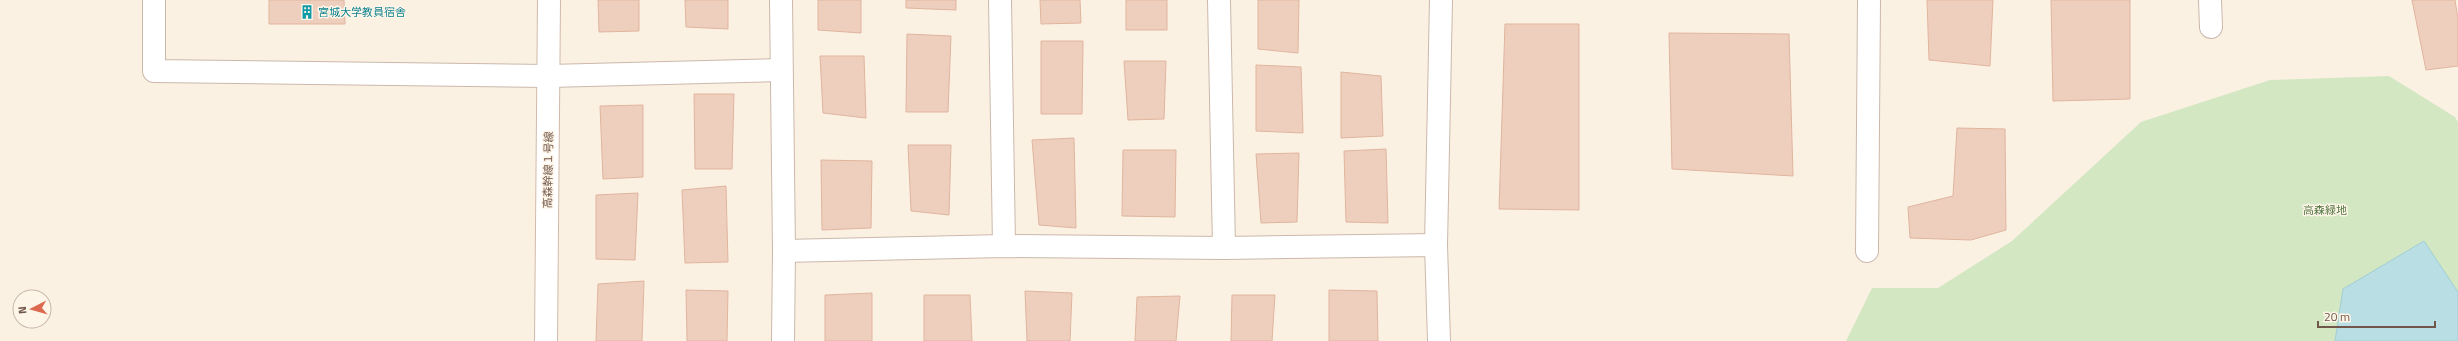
<svg xmlns="http://www.w3.org/2000/svg" width="2458" height="341" font-family="'Titillium Web','Noto Sans JP',sans-serif">
	<style>
		.green { fill: #d3e7c3 }
		.water { fill: #b9dee3; stroke: #a0ced4 }
		.building { fill: #eecebd; stroke: #e0b59e }
		.lines { fill: none; stroke-linecap: round; stroke-linejoin: round }
		.street-casing { stroke: #cbb8ab; stroke-width: 24 }
		.secondary-casing { stroke: #d0baab; stroke-width: 24 }
		.street { stroke: #fff; stroke-width: 22 }
		.secondary { stroke: #fff; stroke-width: 22 }
		.labels { text-anchor: middle; dominant-baseline: central; stroke-width: 3; stroke-linejoin: round; paint-order: stroke }
		.culture-label { font-size: 11px; fill: #0d838f; stroke: #fef5e9; text-anchor: start }
		.street-label { font-size: 11px; fill: #71574b; stroke: #fef5e9 }
		.park-label { font-size: 11px; fill: #547644; stroke: #fef5e9 }
	</style>
	<rect width="100%" height="100%" fill="#fbf1e3"/>
	<path class="green" d="M2389,76L2455,117L2458,122V341H1846L1872,288H1938L2012,241L2141,122L2270,80Z"/>
	<path class="water" d="M2424,241L2458,292V341H2335L2343,289Z"/>
	<g class="building">
		<path d="M269,0H344L345,24H269Z"/>
		<path d="M598,0H639V31L599,32Z"/>
		<path d="M685,0H728V29L686,27Z"/>
		<path d="M818,0H861V33L818,30Z"/>
		<path d="M906,0H956V10L906,8Z"/>
		<path d="M1040,0H1080L1081,23L1041,24Z"/>
		<rect x="1126" y="0" width="41" height="30"/>
		<path d="M1258,0H1299L1298,53L1258,49Z"/>
		<path d="M1927,0H1993L1990,66L1929,60Z"/>
		<path d="M2051,0H2130V99L2053,101Z"/>
		<path d="M2412,0H2455L2458,19V66L2426,70Z"/>
		<path d="M1505,24H1579V210L1499,209Z"/>
		<path d="M1669,33L1789,34L1793,176L1672,169Z"/>
		<path d="M907,34L951,36L948,112H906Z"/>
		<path d="M1041,41H1083L1082,114H1041Z"/>
		<path d="M820,56H864L866,118L823,113Z"/>
		<path d="M1124,61H1166L1164,119L1128,120Z"/>
		<path d="M1256,65L1301,67L1303,133L1256,131Z"/>
		<path d="M1341,72L1381,76L1383,136L1341,138Z"/>
		<path d="M694,94H734L732,169H695Z"/>
		<path d="M643,105V177L603,179L600,106Z"/>
		<path d="M1957,128L2005,129L2006,230L1971,240L1910,238L1908,207L1953,196Z"/>
		<path d="M1074,138L1076,228L1039,225L1032,140Z"/>
		<path d="M908,145H951L949,215L911,211Z"/>
		<path d="M1386,149L1388,223L1346,222L1344,151Z"/>
		<path d="M1123,150H1176L1175,217L1122,216Z"/>
		<path d="M1299,153L1297,222L1261,223L1256,154Z"/>
		<path d="M821,160L872,161L871,228L822,230Z"/>
		<path d="M726,186L728,262L685,263L682,190Z"/>
		<path d="M638,193L635,260L596,259V195Z"/>
		<path d="M644,281L642,341H596L598,284Z"/>
		<path d="M686,290L728,291L727,341H687Z"/>
		<path d="M1329,290L1377,291L1378,341H1329Z"/>
		<path d="M1025,291L1072,293L1070,341H1027Z"/>
		<path d="M872,293V341H825V295Z"/>
		<path d="M924,295H970L972,341H924Z"/>
		<path d="M1232,295H1275L1272,341H1231Z"/>
		<path d="M1180,296L1176,341H1135L1137,297Z"/>
	</g>
	<g class="lines">
		<defs>
			<g id="street">
				<path d="M154,0V71L549,76L780,70"/>
				<path d="M781,0L784,251L783,341"/>
				<path d="M1000,0L1004,246"/>
				<path d="M1219,0L1224,248"/>
				<path d="M2210,0L2211,27"/>
				<path d="M784,251L1004,246L1224,248L1436,245"/>
				<path d="M1867,251L1869,0"/>
				<path d="M1439,341L1436,245L1441,0"/>
			</g>
			<path id="secondary" d="M546,341L549,0"/>
		</defs>
		<use href="#street" class="street-casing"/>
		<use href="#secondary" class="secondary-casing"/>
		<use href="#street" class="street"/>
		<use href="#secondary" class="secondary"/>
	</g>
	<defs>
		<symbol id="building-bare" viewBox="-9 -9 18 18"><path d="M-4-6H4V6H1V3H-1V6H-4ZM-2.5-4.3h1.7v1.8h-1.7ZM.8-4.3h1.7v1.8H.8ZM-2.5-1h1.7V.8h-1.7ZM.8-1h1.7V.8H.8Z" fill="#0f9aa8" stroke="#fef5e9" stroke-width="2.5" paint-order="stroke"/></symbol>
	</defs>
	<g fill-rule="evenodd">
		<use href="#building-bare" x="297" y="2" width="20" height="20"/>
	</g>
	<g class="labels">
		<g class="culture-label">
			<text x="318" y="12">宮城大学教員宿舎</text>
		</g>
		<g class="street-label">
			<text transform="translate(548 170) rotate(-89)">高森幹線１号線</text>
		</g>
		<g class="park-label">
			<text x="2325" y="210">高森緑地</text>
		</g>
	</g>
	<g transform="translate(32 309) rotate(264)"><circle r="19" fill="#fef5e9" stroke="#c6b6aa"/>
	<path d="M0-3L7 15L0 10L-7 15Z" fill="#dd6a50"/>
	<text y="-6" font-size="11" font-weight="bold" text-anchor="middle" fill="#71574b">N</text>
	</g>
	<path d="M2318 321v6h117v-6" fill="none" stroke="#71574b" stroke-width="2"/>
	<text x="2324" y="321" font-size="12" fill="#71574b" stroke="#fef5e9" stroke-width="3" paint-order="stroke">20 m</text>
</svg>
